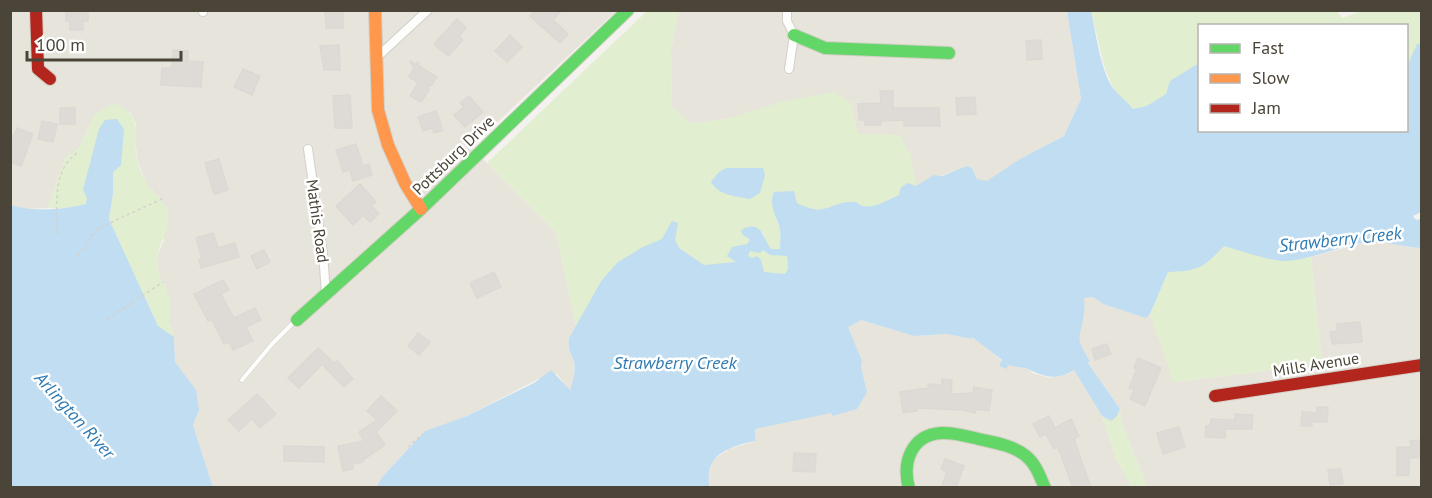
<svg xmlns="http://www.w3.org/2000/svg" width="1432" height="498" font-family="'PT Sans',sans-serif">
	<style>
		.residential { fill: #e7e4dc }
		.green { fill: #e1eecf }
		.water { fill: #c0ddf1; fill-rule: evenodd }
		.building { fill: #dedbd6; stroke: #dcd9d4; stroke-width: 1.5 }
		.lines { fill: none; stroke-linecap: round; stroke-linejoin: round }
		.lane-casing { stroke: #d2d0cb; stroke-width: 5 }
		.street-casing { stroke: #d2d0cb; stroke-width: 10 }
		.fast-casing { stroke: #d3cfc5; stroke-width: 14 }
		.slow-casing { stroke: #d3cfc5; stroke-width: 14 }
		.jam-casing { stroke: #d3cfc5; stroke-width: 14 }
		.path { stroke: #d3d2cc; stroke-width: 1.5; stroke-dasharray: 3 3; stroke-linecap: butt }
		.lane { stroke: #fdfdfc; stroke-width: 4 }
		.street { stroke: #fdfdfc; stroke-width: 8 }
		.fast { stroke: #63d668; stroke-width: 12 }
		.slow { stroke: #ff974d; stroke-width: 12 }
		.jam { stroke: #b3261e; stroke-width: 12 }
		.labels { text-anchor: middle; dominant-baseline: central; stroke-width: 5; stroke-linejoin: round; paint-order: stroke }
		.street-label { font-size: 16px; fill: #4b4439; stroke: #fff }
		.water-label { font-size: 18px; font-style: italic; fill: #2e7ab2; stroke: #fff }
	</style>
	<rect width="100%" height="100%" fill="#f4f2ee"/>
	<g class="residential">
		<path d="M679,10L1067,11L1081,99L1064,136L1020,159L987,182L977,179L972,168L966,166L916,186L730,118L692,124L672,108L671,49Z"/>
		<path d="M10,11H616L471,147L556,232L576,326L569,338L568,346L574,363V379L570,391L557,374L538,379L467,416L425,431L383,476L376,487L216,488L212,486L193,425L199,410L175,362L174,337L169,322L170,302L165,286L158,274L157,256L164,240L162,200L147,185L138,162L135,140L136,124L130,112L88,128L79,148L65,158L48,208L24,209L11,205Z"/>
		<path d="M1388,242L1408,247L1421,248V487H1147L1122,424L1120,409L1088,363L1090,361L1082,349L1078,337L1084,314V298L1093,297L1103,304L1145,317L1150,314L1174,382L1322,364L1311,257L1363,243Z"/>
		<path d="M861,320L914,336L947,334L971,339L972,336L1002,361L1000,366L1007,368L1008,365L1028,369L1032,373L1050,378L1068,374L1074,370L1102,416L1116,459L1132,487L709,488L708,473L712,461L729,449L755,441V429L813,415L831,413L832,416L867,392L861,366L862,361L847,326Z"/>
	</g>
	<g class="green">
		<path d="M1336,10L1342,18L1363,11H1421L1422,175L1406,130V26H1200V130L1287,133L1109,130L1114,89L1105,69L1091,11Z"/>
		<path d="M647,11H679L671,49L672,108L692,124L730,118L781,102L834,92L851,103L858,134L900,135L911,156L916,185L934,175L943,176L966,166L972,168L977,179L987,182L893,206L776,219L781,231L780,249H771L766,242L763,232L745,238C759,242 776,256 787,255L788,270L785,274L576,326L556,232L487,163Z"/>
		<path d="M117,104C147,121 130,135 138,163C140,170 144,179 147,184C154,195 166,200 168,213C171,230 159,242 157,257C155,274 167,285 170,301C171,307 169,313 169,319C169,325 172,331 174,337L158,326L109,219L113,194V172L124,129L86,204L68,208H48L65,158L79,148L95,114L111,105Z"/>
		<path d="M1165,231L1284,261L1311,257L1322,364L1173,382L1150,314L1168,272Z"/>
		<path d="M1120,409L1122,424L1147,487H1132L1116,459L1102,416L1111,421L1117,416Z"/>
	</g>
	<g class="water">
		<path d="M1067,11H1091C1096,33 1100,69 1113,88C1119,96 1127,101 1133,109L1147,106L1166,94L1170,81L1199,63L1200,130H1406L1407,66L1417,44H1421V212L1413,216L1416,220L1421,219V248C1401,247 1383,240 1362,243C1337,247 1313,259 1286,261C1272,262 1239,250 1224,246C1203,268 1198,271 1168,272L1150,314L1146,318L1103,304L1093,297L1084,298C1084,303 1085,308 1084,313C1081,340 1073,334 1090,361L1088,363L1120,409L1117,416L1111,421L1102,416L1074,370C1057,381 1044,377 1028,369C1023,367 1014,367 1008,365L1007,369L999,366L1002,360L972,337L971,339L947,334L914,336L861,320L848,327L862,361L861,366L867,392L857,409L832,416L831,413L755,429V441C742,443 719,450 712,463C707,471 709,479 709,487H376L383,476L425,431L467,416L534,383L551,370L570,390C573,381 576,371 574,362C571,353 567,348 569,338L602,280L618,262L643,247L662,239L672,221L678,223L675,240L679,248L704,265L736,262L727,256L732,247L747,244L750,240L742,234L741,230C762,219 762,237 771,249H780C780,243 781,235 780,229C777,217 768,205 774,192L794,191L797,203C829,219 829,200 856,202C868,213 886,201 899,195L901,187L908,183L916,186L934,175L943,176L966,166L972,168L977,179L987,181L1020,159L1064,136L1081,99ZM763,250L770,255L787,256L788,269L785,274L764,272L761,260L757,256L752,258L748,256L750,251L760,253Z"/>
		<path d="M117,119L124,129L121,165L113,172V194L109,219L158,326L174,337L175,362L196,390L199,410L193,425L212,485L216,487H11V205C34,212 62,210 86,204L87,198L83,190L99,129L105,120Z"/>
		<path d="M726,168H763L765,175L760,193L750,199C735,196 720,196 711,182L719,172Z"/>
	</g>
	<g class="building">
		<path d="M66,10L88,11V21H83V30H70V21H66Z"/>
		<path d="M325,10H343V28H326Z"/>
		<path d="M536,10H562L553,20L568,34L560,43L530,16Z"/>
		<path d="M457,19L466,28L459,36L463,40L448,56L434,44Z"/>
		<path d="M510,35L522,47L507,62L495,51Z"/>
		<path d="M1041,40L1042,59L1027,60L1026,41Z"/>
		<path d="M339,45L340,70H324L320,46Z"/>
		<path d="M173,50L188,51V61L203,62L201,87L161,85L162,68H172Z"/>
		<path d="M411,61L416,65L418,62L420,67L437,77L430,87L425,81L429,90L421,102L410,96L418,83L409,77L414,68L410,62Z"/>
		<path d="M243,69L260,76L252,95L234,87Z"/>
		<path d="M880,91H893V108H939L940,126H904V120L881,121V125H865V120H859L858,104L881,103Z"/>
		<path d="M350,95L352,128H335L333,96Z"/>
		<path d="M469,96L483,112L465,127L454,115L464,107L460,103Z"/>
		<path d="M975,97L976,114L957,115L956,98Z"/>
		<rect x="60" y="108" width="15" height="16"/>
		<path d="M436,111L443,130L434,133L432,128L423,131L418,117Z"/>
		<path d="M42,121L57,124L53,142L38,139Z"/>
		<path d="M17,128L33,134L21,166L10,162V145Z"/>
		<path d="M356,144L363,166L369,164L372,175L353,181L350,170L343,172L336,150Z"/>
		<path d="M219,159L228,190L214,194L205,163Z"/>
		<path d="M360,184L376,202L371,206L379,214L370,222L363,215L353,225L336,206Z"/>
		<path d="M213,233L218,248L235,243L239,257L201,268L199,260L202,259L196,238Z"/>
		<path d="M264,250L270,262L257,269L251,256Z"/>
		<path d="M494,272L501,287L477,298L470,283Z"/>
		<path d="M223,280L229,290L221,294L234,318L255,308L261,320L246,327L253,341L233,350L229,342L224,344L212,320L208,321L194,294Z"/>
		<path d="M1360,322L1362,342L1332,344L1330,332L1337,331V324Z"/>
		<path d="M418,333L430,342L419,355L408,346Z"/>
		<path d="M1107,344L1111,354L1095,360L1092,349Z"/>
		<path d="M318,348L334,363L337,361L353,379L344,387L322,364L299,388L288,378Z"/>
		<path d="M1138,358L1161,368L1145,406L1130,399L1134,390L1129,388L1137,369L1134,368Z"/>
		<path d="M942,379L952,380L951,394L973,393L974,387L992,390L989,411L976,409L975,413L966,411V410L916,408L917,411L903,413L900,392L928,388V384L942,385Z"/>
		<path d="M257,394L276,414L260,428L252,419L239,431L228,420Z"/>
		<path d="M381,396L397,411L376,432L385,445L363,460V462L352,464L353,469L343,471L338,446L364,441L359,432L377,420L367,411Z"/>
		<path d="M1317,407H1328L1327,422H1312V426H1301L1302,412L1317,413Z"/>
		<path d="M1235,414L1253,415L1252,429H1225V438L1205,437L1206,426H1210L1211,419L1235,420Z"/>
		<path d="M1049,416L1055,428L1071,419L1079,436L1074,439L1091,488H1073L1058,447L1054,449L1046,434L1040,437L1033,424Z"/>
		<path d="M1179,427L1185,447L1163,454L1157,433Z"/>
		<path d="M1422,440V457L1409,458V475L1397,476V447H1411L1410,441Z"/>
		<path d="M284,446L324,447V462L284,461Z"/>
		<path d="M794,453L816,454L815,472L793,471Z"/>
		<path d="M945,459L964,466L956,488H941L947,472L941,469Z"/>
		<path d="M1341,469L1343,484L1330,485L1328,470Z"/>
	</g>
	<g class="lines">
		<defs>
			<path id="lane" d="M242,380L272,344L296,320"/>
			<g id="street">
				<path d="M203,10V12"/>
				<path d="M787,10V21L794,35L789,69"/>
				<path d="M376,58L428,10"/>
				<path d="M308,149L323,254L326,293"/>
			</g>
			<g id="fast">
				<path d="M794,35L825,48L949,53"/>
				<path d="M297,320L421,209L628,10"/>
				<path d="M909,488C902,463 911,435 941,433C955,432 969,437 983,440C997,443 1014,446 1026,456C1036,464 1040,477 1045,488"/>
			</g>
			<path id="slow" d="M375,10L378,110L388,145L405,183L421,209"/>
			<g id="jam">
				<path d="M36,10L38,69L50,79"/>
				<path d="M1215,396L1422,365"/>
			</g>
		</defs>
		<use href="#lane" class="lane-casing"/>
		<use href="#street" class="street-casing"/>
		<use href="#fast" class="fast-casing"/>
		<use href="#slow" class="slow-casing"/>
		<use href="#jam" class="jam-casing"/>
		<g class="path">
			<path d="M57,234C57,207 52,171 76,154L75,151"/>
			<path d="M78,256L97,229L164,198"/>
			<path d="M107,319L163,282"/>
			<path d="M408,447L423,434"/>
		</g>
		<use href="#lane" class="lane"/>
		<use href="#street" class="street"/>
		<use href="#fast" class="fast"/>
		<use href="#slow" class="slow"/>
		<use href="#jam" class="jam"/>
	</g>
	<g class="labels">
		<g class="street-label">
			<text transform="translate(453 155) rotate(-44)">Pottsburg Drive</text>
			<text transform="translate(318 221) rotate(82)">Mathis Road</text>
			<text transform="translate(1316 364) rotate(-9)">Mills Avenue</text>
		</g>
		<g class="water-label">
			<text transform="translate(1340 239) rotate(-6)">Strawberry Creek</text>
			<text x="675" y="362">Strawberry Creek</text>
			<text transform="translate(75 415) rotate(48)">Arlington River</text>
		</g>
	</g>
	<rect width="1432" height="498" fill="none" stroke="#4b4439" stroke-width="24"/>
	<rect x="1198" y="24" width="210" height="108" fill="#ffffff" stroke="#b7b4b0" stroke-width="1.5"/>
	<rect x="1210" y="44" width="30" height="9" fill="#63d668" stroke="#b7b4b0" stroke-width="1.5"/>
	<text x="1252" y="54" font-size="18" fill="#4b4439">Fast</text>
	<rect x="1210" y="74" width="30" height="9" fill="#ff974d" stroke="#b7b4b0" stroke-width="1.5"/>
	<text x="1252" y="84" font-size="18" fill="#4b4439">Slow</text>
	<rect x="1210" y="104" width="30" height="9" fill="#b3261e" stroke="#b7b4b0" stroke-width="1.5"/>
	<text x="1252" y="114" font-size="18" fill="#4b4439">Jam</text>
	<path d="M27 51v9h154v-9" fill="none" stroke="#4b4439" stroke-width="3"/>
	<text x="36" y="51" font-size="18" fill="#4b4439" stroke="#ffffff" stroke-width="4.5" paint-order="stroke">100 m</text>
</svg>
